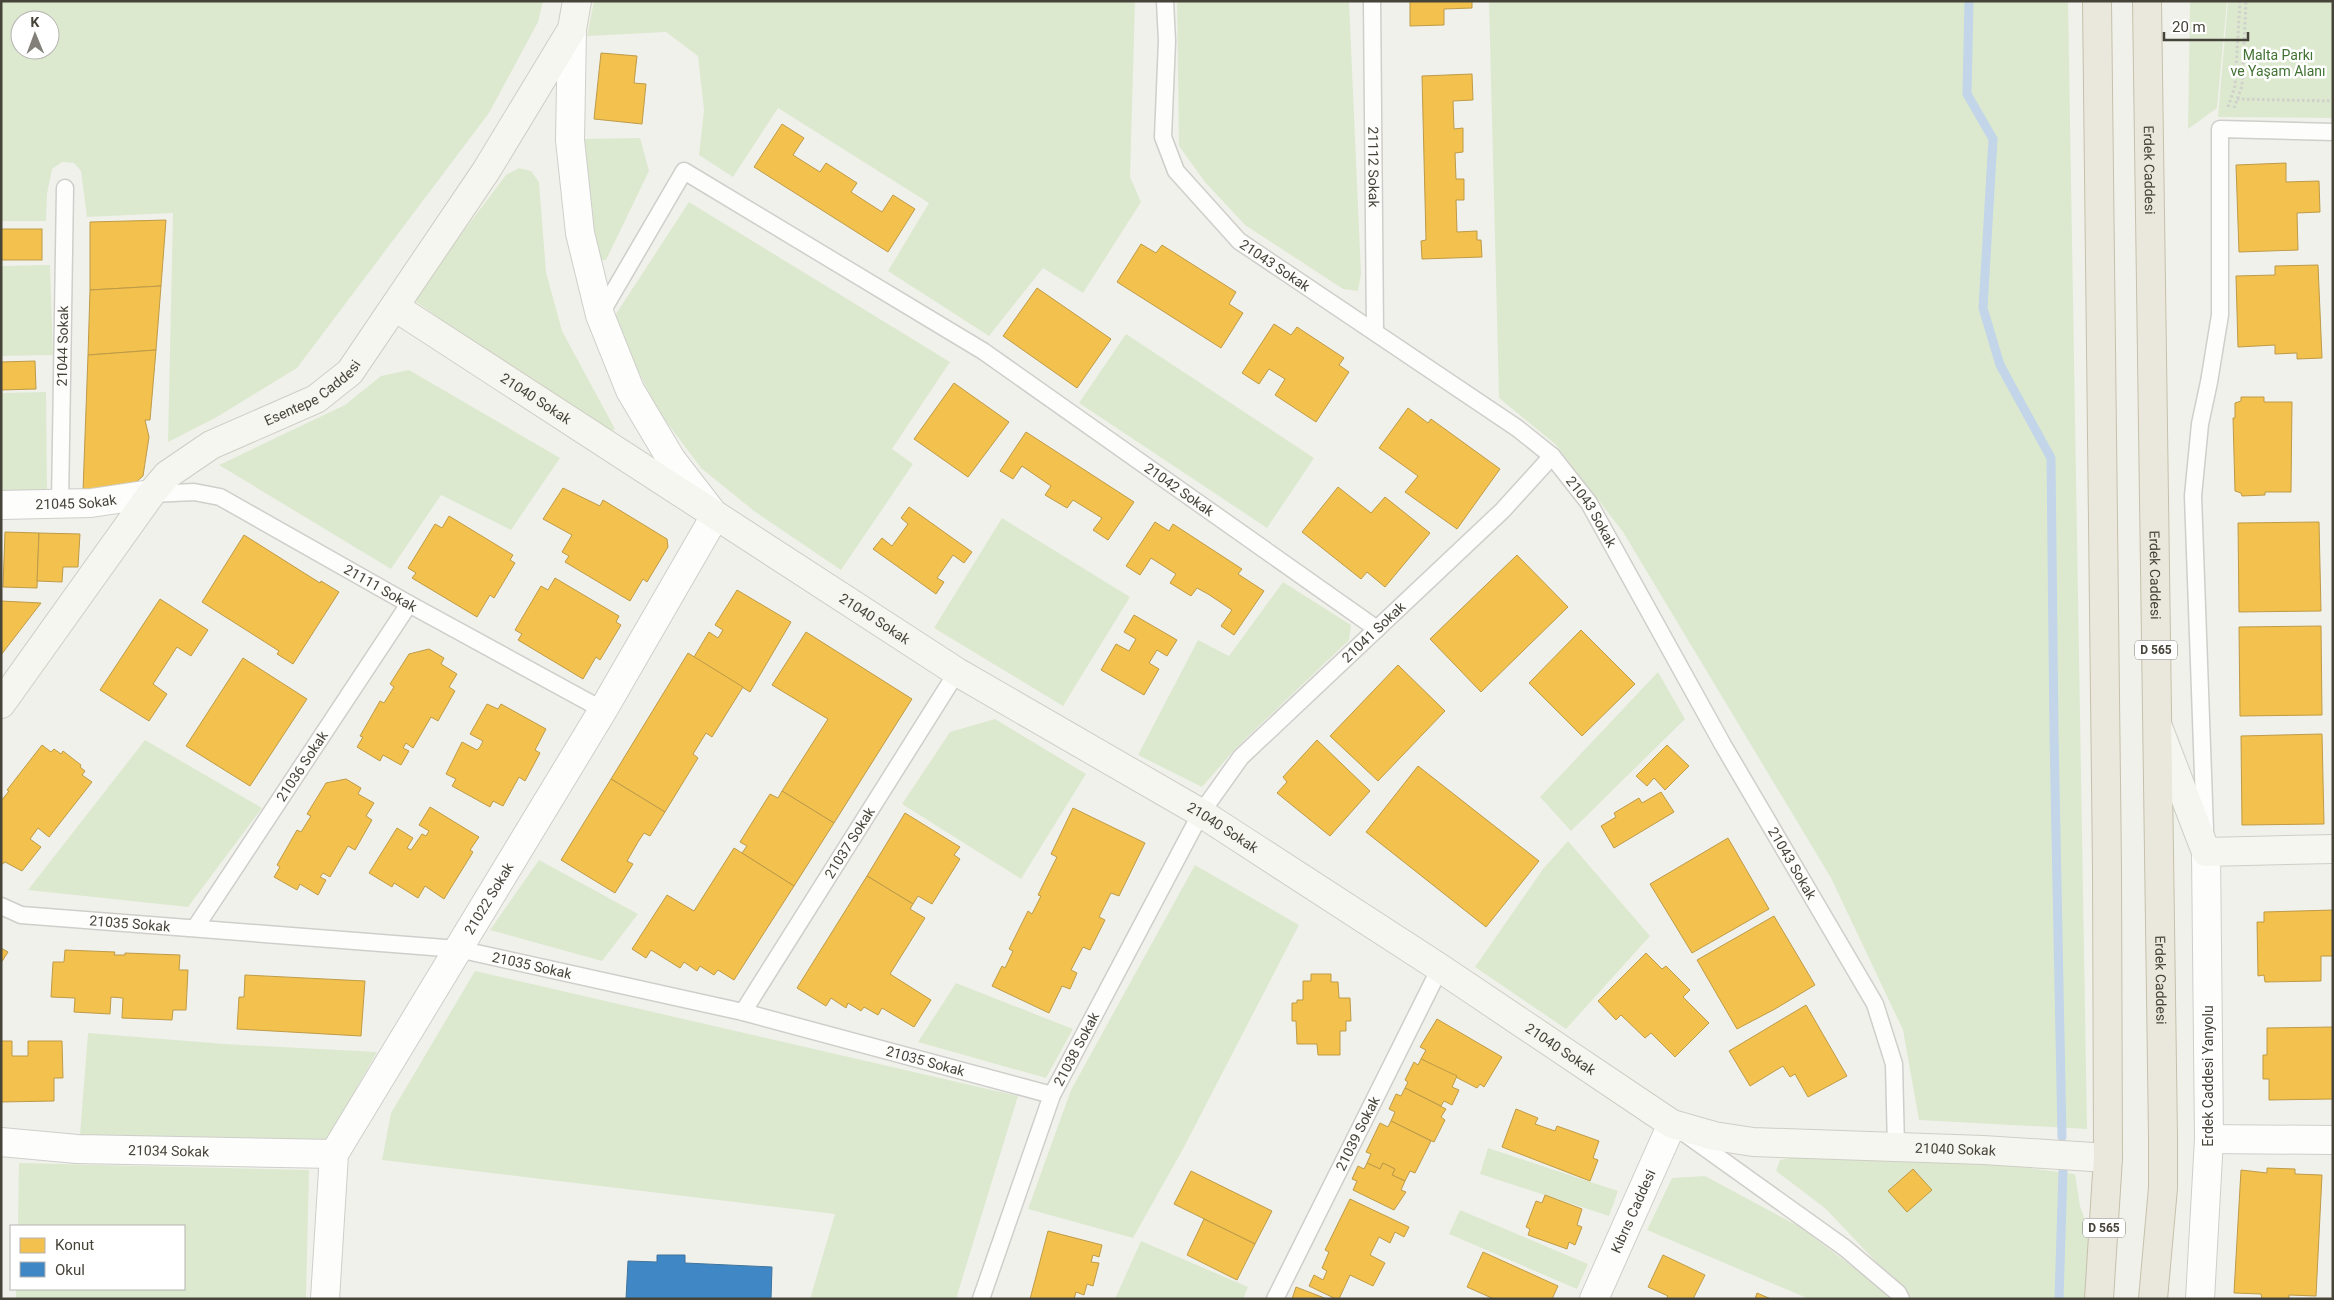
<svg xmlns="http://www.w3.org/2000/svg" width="2334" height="1300" font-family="Roboto,sans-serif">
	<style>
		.green { fill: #dce9cf; fill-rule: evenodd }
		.homes { fill: #f2c14e; stroke: #be9b48 }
		.schools { fill: #3f88c5; stroke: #41739b }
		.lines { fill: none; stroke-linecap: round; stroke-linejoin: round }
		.stream { stroke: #c2d5e9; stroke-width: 9 }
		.lane-casing { stroke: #cfceca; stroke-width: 19 }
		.street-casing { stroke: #cfceca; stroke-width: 30 }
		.secondary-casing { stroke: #cfcec4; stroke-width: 30 }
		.highway-casing { stroke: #c6c0ab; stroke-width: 30 }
		.path { stroke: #d1d1cb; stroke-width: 3; stroke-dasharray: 2.5 2.5; stroke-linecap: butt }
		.lane { stroke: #fdfdfc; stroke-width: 16 }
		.street { stroke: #fdfdfc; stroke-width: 28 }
		.secondary { stroke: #f6f6f1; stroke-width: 28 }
		.highway { stroke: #eae8dc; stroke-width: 28 }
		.labels { text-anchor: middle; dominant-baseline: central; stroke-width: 5; stroke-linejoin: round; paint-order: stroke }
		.shield { fill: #fff; stroke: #7e7b74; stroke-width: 1 }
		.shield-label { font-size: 12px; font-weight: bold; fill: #464339 }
		.park-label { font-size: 14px; fill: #427233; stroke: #fff }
		.street-label { font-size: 14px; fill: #464339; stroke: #fff }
	</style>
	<rect width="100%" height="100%" fill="#f1f1ec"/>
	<g class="green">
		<path d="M1,1H543L538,22L489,113L297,368L217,417L168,442L173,213L87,217L81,171L74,163L62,162L52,169L47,194L46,221H1ZM20,20H50V50H20Z"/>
		<path d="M594,1H1135L1130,177L1141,202L1083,293L1043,268L989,336L888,271L929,203L778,108L733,177L699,155L704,110L698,56L666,32L587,36Z"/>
		<path d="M1177,1H1349L1361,274L1358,291L1343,289L1245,225L1205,182L1179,146Z"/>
		<path d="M1489,1H2068L2087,1129L1919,1120L1903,1030L1831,878L1623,532L1555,444L1499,398Z"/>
		<path d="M2190,1H2227L2217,108L2188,129Z"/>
		<path d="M2228,1H2333V118L2218,117Z"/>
		<path d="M640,138L649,171L606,260H595L580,139Z"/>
		<path d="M519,168L531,171L539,182L546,272L562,331L615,429L606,433L412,299L506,175Z"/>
		<path d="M689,202L950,362L892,449L913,464L841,570L754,511L701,468L659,412L612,320Z"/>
		<path d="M50,265L53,355L1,356V266Z"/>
		<path d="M1126,334L1314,458L1267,528L1079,403Z"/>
		<path d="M409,370L560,458L511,530L441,495L391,569L219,465L345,405L381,376Z"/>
		<path d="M46,392L47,490L1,491V393Z"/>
		<path d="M1002,518L1130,597L1063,706L934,628Z"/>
		<path d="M1283,582L1351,625L1349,640L1236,748L1202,787L1138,755L1198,640L1229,656Z"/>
		<path d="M1658,672L1685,719L1571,831L1540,797Z"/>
		<path d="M995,719L1086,774L1021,879L902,804L950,732Z"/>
		<path d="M145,740L262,808L188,907L28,890Z"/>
		<path d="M1568,841L1650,936L1566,1029L1475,967L1543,869Z"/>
		<path d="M539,860L638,914L602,961L490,930Z"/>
		<path d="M1195,865L1299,925L1183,1149L1133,1238L1028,1209L1071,1090Z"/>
		<path d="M475,971L1018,1096L956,1299H810L835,1214L382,1160L391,1113Z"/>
		<path d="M956,983L1073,1029L1046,1078L918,1042Z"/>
		<path d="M88,1033L225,1044L377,1052L326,1142L80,1135Z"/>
		<path d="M1488,1148L1618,1191L1609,1216L1480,1174Z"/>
		<path d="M1937,1156L2075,1174L2080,1206L2089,1231L2092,1251L2086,1299H1911L1826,1209L1776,1171L1780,1160L1794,1157Z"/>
		<path d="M19,1163L309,1170L306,1299H16V1289H184V1226H18Z"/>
		<path d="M1705,1176L1800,1227L1882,1289L1889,1299H1809L1647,1230L1672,1178Z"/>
		<path d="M1460,1210L1588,1264L1577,1289L1449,1234Z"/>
		<path d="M1141,1241L1248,1287L1243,1299H1115Z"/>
	</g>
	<g class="homes">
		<path d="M1410,1H1472V8L1444,9V25L1410,26Z"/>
		<path d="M601,53L637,56L634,83L646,84L642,124L594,119Z"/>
		<path d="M1472,74L1473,100L1453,101L1454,129L1463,128V152L1455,153L1456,179H1464V200H1456L1457,232L1477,231V240H1481L1482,257L1422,259L1421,241L1426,240L1422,76Z"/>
		<path d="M782,124L804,138L793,155L820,172L826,163L857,183L851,192L882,212L893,195L915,209L888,252L754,167Z"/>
		<path d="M2286,163V182L2319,181L2320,212L2297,213L2298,250L2239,252L2236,165Z"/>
		<path d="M166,220L161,286L90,290V222Z"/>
		<rect x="1" y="229" width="41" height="31"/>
		<path d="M1141,244L1156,253L1162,245L1236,292L1229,304L1243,313L1221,348L1117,282Z"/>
		<path d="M2318,265L2322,358L2297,359V353L2275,354V345L2238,347L2236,276L2275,275V266Z"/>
		<path d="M161,286L156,350L88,355L90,290Z"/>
		<path d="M1037,288L1111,339L1077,388L1003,336Z"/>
		<path d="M1274,324L1291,335L1297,327L1344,358L1339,365L1349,372L1316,422L1275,395L1285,379L1269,369L1259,384L1242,373Z"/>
		<path d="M156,350L150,420H145L149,437L143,476L135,483L83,491L88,355Z"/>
		<path d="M35,361L36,389L1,390V362Z"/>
		<path d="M954,383L1009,422L968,477L914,439Z"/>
		<path d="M2241,397H2264V402H2292L2291,492H2265V495L2242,496L2241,493L2235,491L2233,418H2235V403L2241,401Z"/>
		<path d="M1408,408L1428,423L1431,419L1500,469L1457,529L1405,492L1418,476L1379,448Z"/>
		<path d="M1026,432L1134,502L1108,540L1093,530L1102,518L1073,500L1067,508L1045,495L1051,486L1022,466L1013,479L1000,471Z"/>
		<path d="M1338,487L1371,513L1385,497L1430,533L1385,587L1367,572L1361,579L1302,532Z"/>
		<path d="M563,488L600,506L603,500L667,539L668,547L647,582L643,579L630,601L565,562L569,556L562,552L572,535L543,519Z"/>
		<path d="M909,507L972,552L964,563L953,555L937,578L944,582L936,594L873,549L882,538L892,546L908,524L901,518Z"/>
		<path d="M449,516L513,555L510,560L515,563L494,598L490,595L477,617L412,578L416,573L408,568L435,524L442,528Z"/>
		<path d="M1155,522L1169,531L1173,524L1242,569L1238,574L1264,591L1234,635L1221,626L1232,610L1208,594L1197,588L1191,596L1170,583L1176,574L1151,558L1140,575L1126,566Z"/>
		<path d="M2319,522L2321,611L2239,612L2238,523Z"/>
		<path d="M5,532L39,533L37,588L3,587Z"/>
		<path d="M39,533L80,534L78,567H63L62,582L37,581Z"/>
		<path d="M244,535L320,583L321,581L339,592L293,664L277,654L279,651L202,602Z"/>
		<path d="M1517,555L1568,607L1481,692L1430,639Z"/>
		<path d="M555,578L619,616L616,622L621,625L600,660L596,657L583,679L518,640L522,634L515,630L541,586L548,590Z"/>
		<path d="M737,590L791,622L750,692L694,657L709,632L718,638L723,630L715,625Z"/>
		<path d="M160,599L208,630L191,656L177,647L153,684L167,694L149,721L100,690Z"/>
		<path d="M1,601L41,603L1,655Z"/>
		<path d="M1134,615L1177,640L1167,656L1157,650L1149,663L1159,669L1144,695L1101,670L1116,644L1129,651L1136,639L1124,632Z"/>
		<path d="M2321,626L2322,715L2240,716L2239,627Z"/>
		<path d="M1581,630L1635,684L1582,736L1529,683Z"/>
		<path d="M806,632L912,699L834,823L782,791L828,719L772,685Z"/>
		<path d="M429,649L444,658L441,664L457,674L449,687L455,691L438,721L431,717L413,748L406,743L403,748L409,751L401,765L383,755L380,761L357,747L363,737L360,736L380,701L384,703L394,687L390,684L409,654Z"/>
		<path d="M688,653L743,687L712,737L706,733L693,754L698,758L665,812L611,779Z"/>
		<path d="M243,658L307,699L250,786L186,746Z"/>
		<path d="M1398,665L1445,711L1378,781L1330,736Z"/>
		<path d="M487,704L498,709L501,704L546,729L535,750L540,753L525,781L519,777L503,806L493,801L490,807L452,786L456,779L446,774L462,742L477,750L480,747L483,741L470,734Z"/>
		<path d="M2322,734L2324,824L2242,825L2241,736Z"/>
		<path d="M1317,740L1370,791L1330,836L1277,793L1287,782L1283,777Z"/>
		<path d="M42,745L51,752L54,749L61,754L63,751L81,765L80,767L85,771L82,775L92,782L49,837L38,828L30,839L41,847L22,871L5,862L1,865V801L9,791L7,790Z"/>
		<path d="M1667,745L1689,766L1665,790L1654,778L1647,786L1636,776Z"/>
		<path d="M1418,766L1539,861L1486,927L1366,832Z"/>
		<path d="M346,779L361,788L358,794L374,803L366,816L372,820L355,850L348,846L330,877L323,873L320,877L326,880L318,895L300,884L297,890L274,877L280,867L277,865L297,830L301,832L311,816L307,814L326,783Z"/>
		<path d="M611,779L665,812L650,836L644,833L638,842L627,861L633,864L615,893L561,860Z"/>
		<path d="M782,791L834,823L794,886L742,853L747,846L740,842L770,794L778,798Z"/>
		<path d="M1661,792L1674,812L1614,848L1601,826L1616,817L1614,813L1639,798L1642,803Z"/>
		<path d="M430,807L479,837L470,850L473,852L444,899L425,886L418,898L394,883L392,887L369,873L397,828L413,838L407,848L411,850L422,834L426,836L429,831L419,825Z"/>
		<path d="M1073,808L1145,843L1119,896L1111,893L1099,917L1105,920L1090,950L1083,947L1071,970L1077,973L1070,989L1062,986L1049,1013L992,986L1002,966L1005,968L1013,951L1009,949L1028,911L1032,914L1041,896L1038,895L1057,857L1051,854Z"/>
		<path d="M905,813L960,847L954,855L960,859L932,904L918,896L913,904L867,876Z"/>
		<path d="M1728,838L1769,909L1692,953L1650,884Z"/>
		<path d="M734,848L794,886L734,980L718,970L714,975L700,966L697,971L684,962L680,968L651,950L646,958L632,949L667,895L694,911Z"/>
		<path d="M867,876L913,904L910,909L925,918L890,974L931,1000L914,1027L882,1008L878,1015L864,1007L861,1011L848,1003L846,1008L831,998L826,1006L797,988Z"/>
		<path d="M2333,910V956H2321V981L2265,982L2264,975L2258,976L2257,922H2264V912Z"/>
		<path d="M1774,916L1815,985L1775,1009L1737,1029L1697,960Z"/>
		<path d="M1,948L8,952L1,963Z"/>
		<path d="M65,950L115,952L114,955H125V953L180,955L179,970H188L186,1010H173L172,1020L122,1018L123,998L111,997L110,1014L74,1012L75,998L51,997L53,962H64Z"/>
		<path d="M1646,953L1662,969L1666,966L1690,990L1683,997L1709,1023L1675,1057L1651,1033L1645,1038L1621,1015L1616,1020L1598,1001Z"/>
		<path d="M1311,974H1331V982H1338L1339,998H1350L1351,1021H1346V1031H1340V1055H1318L1317,1044H1297L1296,1021H1292V1003H1297V1000H1303V981H1311Z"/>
		<path d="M245,975L365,981L361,1036L237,1029L239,997H244Z"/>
		<path d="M1806,1005L1847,1076L1808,1097L1795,1074L1790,1077L1783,1066L1750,1086L1729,1051Z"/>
		<path d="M1437,1019L1502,1057L1484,1087L1480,1084L1477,1088L1421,1059L1426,1050L1420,1047Z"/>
		<path d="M2333,1027V1099L2269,1100V1079H2263V1055H2267V1028Z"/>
		<path d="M1,1041H12V1056H28V1041H62L63,1078H54V1101L1,1102Z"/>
		<path d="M1421,1059L1457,1076L1452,1087L1459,1090L1452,1105L1444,1101L1441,1106L1405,1088L1408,1082L1405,1080L1414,1062L1418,1065Z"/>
		<path d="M1405,1088L1446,1109L1441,1117L1445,1120L1434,1142L1391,1121L1395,1112L1389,1109L1396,1094L1401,1096Z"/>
		<path d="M1516,1109L1538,1118L1535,1124L1555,1131L1557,1126L1599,1141L1593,1158L1598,1160L1590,1181L1502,1147Z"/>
		<path d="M1391,1121L1431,1141L1415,1173L1410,1171L1405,1181L1392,1175L1395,1169L1383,1163L1380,1169L1367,1163L1371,1154L1366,1152L1380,1123L1388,1127Z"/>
		<path d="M1367,1163L1380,1169L1383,1163L1395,1169L1392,1175L1405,1181L1401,1190L1406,1192L1394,1210L1353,1190L1357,1181L1352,1179L1358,1166L1364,1169Z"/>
		<path d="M2267,1168L2295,1169V1174L2322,1175L2316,1296L2289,1295V1299H2262L2261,1294L2234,1293L2241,1170L2267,1173Z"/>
		<path d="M1913,1169L1932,1190L1907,1212L1888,1191Z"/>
		<path d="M1191,1171L1272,1211L1255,1244L1174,1204Z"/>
		<path d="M1545,1195L1582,1209L1577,1225L1582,1227L1575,1245L1569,1242L1567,1249L1528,1235L1530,1229L1526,1227L1536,1201L1542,1203Z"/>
		<path d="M1350,1199L1409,1227L1404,1237L1395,1232L1390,1243L1379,1237L1370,1255L1385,1263L1373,1286L1350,1275L1339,1299H1336L1309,1286L1314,1275L1323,1280L1327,1271L1322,1268L1329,1252L1325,1250Z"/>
		<path d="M1204,1219L1255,1244L1237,1280L1187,1255Z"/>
		<path d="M1048,1231L1102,1245L1099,1257L1093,1255L1091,1262L1099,1263L1093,1286L1087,1284L1084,1295L1076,1292L1074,1299H1030Z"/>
		<path d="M1483,1252L1558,1286L1552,1299H1494L1467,1287Z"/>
		<path d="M1663,1255L1705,1275L1693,1299H1666L1668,1296L1648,1287Z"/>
		<path d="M1296,1287L1327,1299H1292Z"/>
		<path d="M1757,1293L1771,1299H1755Z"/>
	</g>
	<path class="schools" d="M657,1255H685V1263L772,1267L771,1299H626L628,1261L657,1262Z"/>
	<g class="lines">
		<g class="stream">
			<path d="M1969,1L1967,94L1993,139L1983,308L2000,365L2051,458L2054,734L2062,1137"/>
			<path d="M2059,1299L2063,1170"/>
		</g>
		<defs>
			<g id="lane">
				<path id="s1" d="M1165,1L1167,41L1163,137L1176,171L1239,241L1517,428L1552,456L1589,503L1723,745L1875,1004L1894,1064L1896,1148"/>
				<path id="s2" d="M1372,1L1375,332"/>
				<path id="s3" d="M600,315L684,171L983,351L1377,629"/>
				<path id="s4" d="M151,494L194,492L220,497L409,604L603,710"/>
				<path id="s5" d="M60,504L65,188"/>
				<path d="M2205,830L2193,496L2200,424L2209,382L2220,315V129L2333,132"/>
				<path id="s6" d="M1,906L21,915L458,949L743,1012L1052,1095"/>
				<path id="s7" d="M195,928L409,604"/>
				<path id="s8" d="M743,1012L957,672"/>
				<path d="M1687,1135L1845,1248L1898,1293L1901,1299"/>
				<path id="s9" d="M981,1299L1052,1095L1201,813L1241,757L1503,510L1552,456"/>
				<path id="s10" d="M1275,1299L1440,968"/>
			</g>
			<g id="street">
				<path id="s11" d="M1,505L91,503L151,494"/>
				<path d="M2209,1139L2333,1140"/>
				<path id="s12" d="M1,1142L77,1149L334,1154"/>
				<path id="s13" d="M325,1299L334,1154L603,710L715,516L671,459L630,390L600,315L580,233L570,140L572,29"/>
				<path id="s14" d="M1594,1299L1672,1124"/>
				<path d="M2200,1299L2209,1139L2206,852"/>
			</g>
			<g id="secondary">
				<path id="s15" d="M395,307L957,672L1201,813L1440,968L1672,1124L1714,1136L1753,1142L1983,1150L2108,1158"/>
				<path id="s16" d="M1,704L151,494L167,475L211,445L316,399L350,372L486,171L572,29L577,1"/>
				<path d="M2158,727L2206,852L2333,849"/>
			</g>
			<g id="highway">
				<path d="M2097,1L2107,869L2108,1158L2099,1299"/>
				<path id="s17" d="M2147,1L2163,1137V1188L2153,1299"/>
			</g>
		</defs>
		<use href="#lane" class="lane-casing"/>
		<use href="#street" class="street-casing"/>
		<use href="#secondary" class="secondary-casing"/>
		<use href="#highway" class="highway-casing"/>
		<g class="path">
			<path d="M2237,99L2333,101"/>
			<path d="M2228,107L2235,86L2240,1"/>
			<path d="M2234,108L2242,86L2246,1"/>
		</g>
		<use href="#lane" class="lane"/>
		<use href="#street" class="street"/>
		<use href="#secondary" class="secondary"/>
		<use href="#highway" class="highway"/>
	</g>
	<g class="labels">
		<g class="shield">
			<rect x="2135" y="640.5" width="42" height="19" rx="4"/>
			<rect x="2083" y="1218.5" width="42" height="19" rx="4"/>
		</g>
		<g class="shield-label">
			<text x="2156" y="650">D 565</text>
			<text x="2104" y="1228">D 565</text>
		</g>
		<g class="park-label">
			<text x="2278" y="55">Malta Parkı<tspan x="2278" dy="16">ve Yaşam Alanı</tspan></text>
		</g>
		<g class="street-label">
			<text stroke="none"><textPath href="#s2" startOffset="166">21112 Sokak</textPath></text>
			<text stroke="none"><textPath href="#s17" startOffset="169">Erdek Caddesi</textPath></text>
			<text stroke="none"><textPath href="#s1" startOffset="310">21043 Sokak</textPath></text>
			<text stroke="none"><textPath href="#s5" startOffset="158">21044 Sokak</textPath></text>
			<text stroke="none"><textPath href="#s16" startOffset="451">Esentepe Caddesi</textPath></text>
			<text stroke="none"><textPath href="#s15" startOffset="168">21040 Sokak</textPath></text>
			<text stroke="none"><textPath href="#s3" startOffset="756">21042 Sokak</textPath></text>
			<text stroke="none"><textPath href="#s11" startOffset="75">21045 Sokak</textPath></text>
			<text stroke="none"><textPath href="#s1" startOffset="715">21043 Sokak</textPath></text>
			<text stroke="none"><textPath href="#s17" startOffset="574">Erdek Caddesi</textPath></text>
			<text stroke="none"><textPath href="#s4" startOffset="254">21111 Sokak</textPath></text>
			<text stroke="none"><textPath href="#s15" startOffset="572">21040 Sokak</textPath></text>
			<text stroke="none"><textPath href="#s9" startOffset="786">21041 Sokak</textPath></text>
			<text stroke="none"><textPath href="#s7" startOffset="194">21036 Sokak</textPath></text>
			<text stroke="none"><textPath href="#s15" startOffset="978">21040 Sokak</textPath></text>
			<text stroke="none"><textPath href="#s8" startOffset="200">21037 Sokak</textPath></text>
			<text stroke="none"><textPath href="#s1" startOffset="1120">21043 Sokak</textPath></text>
			<text stroke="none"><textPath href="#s13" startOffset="444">21022 Sokak</textPath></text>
			<text stroke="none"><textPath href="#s6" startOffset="131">21035 Sokak</textPath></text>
			<text stroke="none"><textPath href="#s6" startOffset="536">21035 Sokak</textPath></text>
			<text stroke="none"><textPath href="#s17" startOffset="979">Erdek Caddesi</textPath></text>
			<text stroke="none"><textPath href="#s9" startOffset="268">21038 Sokak</textPath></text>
			<text stroke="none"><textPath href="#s15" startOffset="1382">21040 Sokak</textPath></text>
			<text stroke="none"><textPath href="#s6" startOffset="941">21035 Sokak</textPath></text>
			<text transform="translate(2208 1076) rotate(-90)">Erdek Caddesi Yanyolu</text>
			<text stroke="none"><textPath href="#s10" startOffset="185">21039 Sokak</textPath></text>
			<text stroke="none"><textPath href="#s15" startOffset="1802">21040 Sokak</textPath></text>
			<text stroke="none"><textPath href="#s12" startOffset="168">21034 Sokak</textPath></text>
			<text stroke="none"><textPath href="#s14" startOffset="96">Kıbrıs Caddesi</textPath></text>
		</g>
	</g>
	<rect width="2334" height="1300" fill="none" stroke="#464339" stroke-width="5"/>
	<rect x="10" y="1225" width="175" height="65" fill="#ffffff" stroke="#b5b4b0"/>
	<rect x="20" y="1238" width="25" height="15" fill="#f2c14e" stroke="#b5b4b0"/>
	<text x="55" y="1250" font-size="15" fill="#464339">Konut</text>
	<rect x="20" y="1262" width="25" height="15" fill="#3f88c5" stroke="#b5b4b0"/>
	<text x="55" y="1275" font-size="15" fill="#464339">Okul</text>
	<g transform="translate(35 35) rotate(359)"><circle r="24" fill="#ffffff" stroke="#b5b4b0"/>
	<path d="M0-4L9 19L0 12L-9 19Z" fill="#828078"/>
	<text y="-8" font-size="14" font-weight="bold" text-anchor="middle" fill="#464339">K</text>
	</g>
	<path d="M2164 32v8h84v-8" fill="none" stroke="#464339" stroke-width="2.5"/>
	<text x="2172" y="32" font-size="15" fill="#464339" stroke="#ffffff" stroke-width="4" paint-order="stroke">20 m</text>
</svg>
